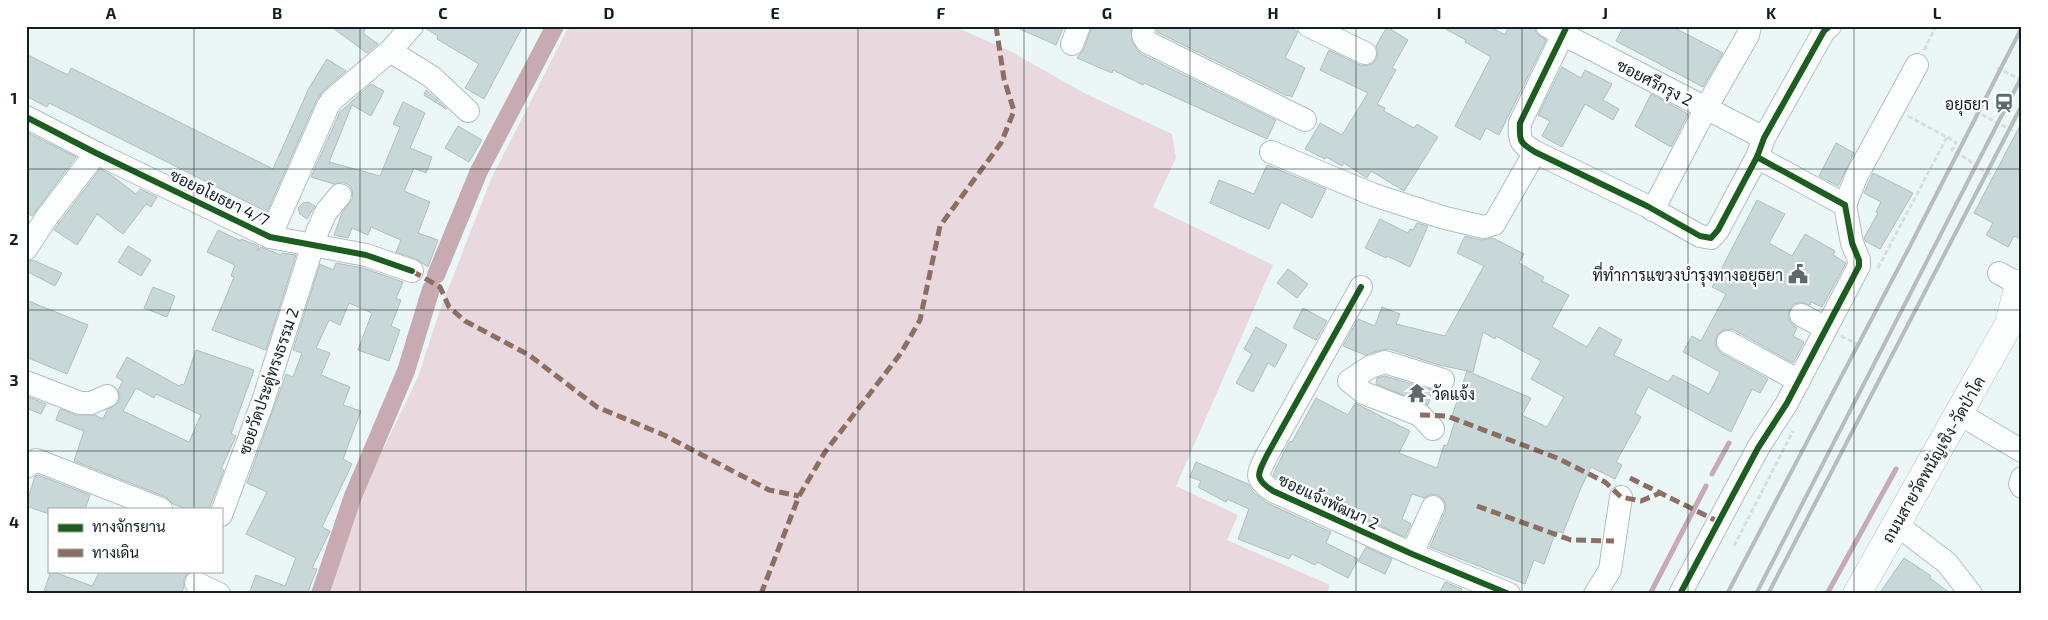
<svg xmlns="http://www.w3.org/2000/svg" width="2048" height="620" font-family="'Exo 2',Sarabun,sans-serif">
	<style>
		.green { fill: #e9d8dd }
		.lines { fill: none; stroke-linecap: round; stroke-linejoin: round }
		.stream { stroke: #c8aab2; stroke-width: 5 }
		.canal { stroke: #c8aab2; stroke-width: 18 }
		.building { fill: #c8d8d9; stroke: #b1bebe; fill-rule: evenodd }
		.minor-casing { stroke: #b2bfbf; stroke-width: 24 }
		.major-casing { stroke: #b2bfbf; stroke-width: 29 }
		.path { stroke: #d9dddd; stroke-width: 3; stroke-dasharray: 5 2.5; stroke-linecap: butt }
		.minor { stroke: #fcfefe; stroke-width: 22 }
		.major { stroke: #fcfefe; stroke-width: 28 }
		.rail { stroke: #b8bcbc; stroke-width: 4 }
		.quiet { stroke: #8d6e63; stroke-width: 5; stroke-dasharray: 10 5; stroke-linecap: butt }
		.cycleway-casing { stroke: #fff; stroke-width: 9 }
		.cycleway { stroke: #1b5e20; stroke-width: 6 }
		.grid { fill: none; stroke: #112021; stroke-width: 1; stroke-opacity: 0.55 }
		.labels { text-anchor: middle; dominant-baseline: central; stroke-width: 4.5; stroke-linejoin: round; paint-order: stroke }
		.street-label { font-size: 16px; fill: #112021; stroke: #fff }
		.poi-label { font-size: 16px; fill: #112021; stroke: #fff; text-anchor: end }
		.neatline { fill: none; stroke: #112021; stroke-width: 2 }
		.grid-label { font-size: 16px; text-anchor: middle; font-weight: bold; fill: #112021 }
	</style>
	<rect width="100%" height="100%" fill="#ebf7f7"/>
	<path class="green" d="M569,26H953L1010,51L1086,94L1172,134L1176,158L1153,207L1273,265L1176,486L1238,515L1227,540L1330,585L1327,594H325L359,499L418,377L440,310L491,179Z"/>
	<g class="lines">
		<g class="stream">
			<path d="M1712,474L1729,443"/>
			<path d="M1650,594L1706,486"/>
			<path d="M1827,594L1896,469"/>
		</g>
		<g class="canal">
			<path d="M436,275L479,171L555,26"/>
			<path d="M320,594L353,496L406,371L431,289"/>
		</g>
	</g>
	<g class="building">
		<path d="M330,26H367L363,33L378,44L367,53Z"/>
		<path d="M425,26H523L484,99L465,88L479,64L437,39L438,36L425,28Z"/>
		<path d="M1013,26H1064L1056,45Z"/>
		<path d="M1092,26H1131L1132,42L1141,54L1276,120L1267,139L1144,83L1143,85L1113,70L1112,73L1077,58L1084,49Z"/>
		<path d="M1157,26H1288L1298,32L1285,58L1305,68L1292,97L1288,95L1287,96L1157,32Z"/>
		<path d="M1440,26H1489L1505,35L1509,26H1534L1536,33L1546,40L1499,135L1486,128L1480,140L1455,126L1491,57L1465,42L1466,40Z"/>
		<path d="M1624,26H1671L1723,53L1703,87L1616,41Z"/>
		<path d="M1387,27L1408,40L1392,68L1396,70L1377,104L1385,108L1384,111L1414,128L1417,124L1438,137L1404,191L1371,171L1367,178L1344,163L1342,166L1326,157L1325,159L1305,149L1320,123L1342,135L1368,93L1320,70L1329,50L1360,65L1365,66L1372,64L1377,58L1378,52L1376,46Z"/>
		<path d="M26,54L68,75L71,68L273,169L309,88L327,59L346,71L324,90L317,99L267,212L49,103L47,107L26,96Z"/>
		<path d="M1562,67L1581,78L1585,70L1612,84L1603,100L1619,109L1613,120L1585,104L1562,147L1542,136L1550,121L1538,115Z"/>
		<path d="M371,84L384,91L371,116L352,105L329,162L380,176L400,127L393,124L403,102L425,113L410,148L432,157L426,173L414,168L404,191L430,202L418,233L438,240L428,267L416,259L396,252L401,240L371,227L368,235L352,228L348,238L334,235L342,213L353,198L352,190L349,185L343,182L334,184L311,177L340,112Z"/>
		<path d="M426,90L447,109H446L424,95Z"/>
		<path d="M1651,94L1688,114L1671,147L1635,126Z"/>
		<path d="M2022,122V240L2014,236L2008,247L1986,235L1993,223L1974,213Z"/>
		<path d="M458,126L482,140L469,162L445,148Z"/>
		<path d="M26,132L76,157L32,216L26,212Z"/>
		<path d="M1836,143L1854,153L1838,186L1819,176Z"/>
		<path d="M1267,165L1326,189L1312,218L1281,202L1269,229L1210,203L1219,180L1254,194Z"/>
		<path d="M100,169L111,175L136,194L140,189L157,197L151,207L146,204L123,234L97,214L77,245L54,230Z"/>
		<path d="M1873,173L1913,193L1880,249L1865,241L1864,238L1878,213L1876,212L1881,202L1864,193Z"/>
		<path d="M1757,200L1785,214L1769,243L1792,256L1805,234L1835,251L1833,255L1846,263L1822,307L1811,302L1810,305L1801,302L1794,304L1790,309L1788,315L1790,322L1797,328L1793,336L1804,342L1793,363L1734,330L1727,329L1722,331L1717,335L1715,343L1717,348L1721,353L1768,379L1760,393L1752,389L1731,432L1648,387L1635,413L1641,417L1616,462L1622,465L1615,479L1591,467L1580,490L1563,533L1556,531L1544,564L1534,560L1525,584L1430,547L1445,512L1446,506L1444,500L1438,495L1431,494L1424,498L1412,494L1402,519L1411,524L1405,537L1280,480L1273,475L1282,456L1290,441L1292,442L1316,398L1348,415L1355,403L1410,431L1399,453L1437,468L1444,445L1447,446L1456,418L1452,416L1467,371L1531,398L1522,415L1547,427L1564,397L1531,379L1541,361L1496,336L1495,339L1483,332L1473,372L1439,365L1389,349L1381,350L1365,355L1343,346L1358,319L1375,326L1382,307L1400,314L1396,324L1445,336L1484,266L1457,253L1465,236L1482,240L1493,238L1524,254L1519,263L1544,277L1542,281L1569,295L1552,327L1587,347L1599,327L1622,340L1614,355L1668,382L1673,375L1709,394L1720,372L1683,352L1692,336L1701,341L1726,294L1712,287Z"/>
		<path d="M308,202L315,206L307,219L300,214L298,208L303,203Z"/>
		<path d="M1380,219L1408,233L1410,229L1413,230L1417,223L1428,226L1410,267L1387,256L1386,258L1365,248Z"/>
		<path d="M218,230L241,241V239L259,246L257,251L261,247L281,255L282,253L296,255L266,350L212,330L234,277L231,276L235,265L207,252Z"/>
		<path d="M128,246L151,260L141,276L118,262Z"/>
		<path d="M33,260L62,273L55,286L26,271V262Z"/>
		<path d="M336,263L363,268L403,282L396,299L401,300L391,326L400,330L389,361L358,350L372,313L349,303L340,325L329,320L316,348L330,353L321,375L350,387L343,405L361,411L343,459L352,464L322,527L330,531L312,568L317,569L307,594H258L250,591L256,575L285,586L296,558L246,534L267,492L247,483L286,374L293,377L302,353L293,350L320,264L333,270Z"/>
		<path d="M1288,269L1308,284L1297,298L1277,283Z"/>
		<path d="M153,287L175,296L167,317L144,308Z"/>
		<path d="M26,300L88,325L67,374L26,357Z"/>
		<path d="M1303,308L1327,321L1316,340L1293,328Z"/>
		<path d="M1256,327L1287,345L1275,367L1268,363L1253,392L1236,383L1252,354L1244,349Z"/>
		<path d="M196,350L254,370L231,434L236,436L221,469L224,470L209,509H186L173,504L166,497L74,461L84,431L56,420L60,409L76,415H95L103,419L107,410L118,403L120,397L118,390L123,381L116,377L127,357L179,386L181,384L184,385ZM136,388L154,398L156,394L201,415L189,442L123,411Z"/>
		<path d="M1385,376L1432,390L1428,405L1376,384L1377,378Z"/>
		<path d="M26,396L46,404L41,414L26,408Z"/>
		<path d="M1196,462L1248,484L1253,492L1267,503L1331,532L1326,543L1358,559L1348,578L1317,562L1315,565L1292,554L1289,559L1238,539L1249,509L1227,499L1226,502L1198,487L1201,481L1190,477Z"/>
		<path d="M38,475L90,495L85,509H49V514L26,506L35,476Z"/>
		<path d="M1366,547L1392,559L1385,574L1358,561Z"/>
		<path d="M1904,558L1931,576L1930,578L1951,594H1879Z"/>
		<path d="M51,571L92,586L100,571H190L184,578V587L181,594H43Z"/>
		<path d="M1445,582L1462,589L1460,594H1439Z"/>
	</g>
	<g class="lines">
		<defs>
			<g id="minor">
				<path d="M1144,26L1143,35L1147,42L1305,120"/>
				<path d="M1309,26L1365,53"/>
				<path d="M1547,26L1764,138"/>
				<path d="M1567,26L1520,123C1519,141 1520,143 1535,152L1647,206L1700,236L1711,238L1718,230L1757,157L1764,138L1824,31L1830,26"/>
				<path d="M1072,44L1079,26"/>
				<path d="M390,51L432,77L468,111"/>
				<path d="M26,117L96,153L270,237L366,255L412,271"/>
				<path d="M1271,152L1374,195L1445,218L1484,227L1494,224L1535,152"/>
				<path d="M1757,157L1845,205"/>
				<path d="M1653,210L1706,108L1748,35L1750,26"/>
				<path d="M270,237L328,106L332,100L390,51L412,26"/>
				<path d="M26,249L47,217L96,153"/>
				<path d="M1999,273L2020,285"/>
				<path d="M1361,287L1267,455C1258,474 1253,478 1273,491L1412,554L1509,594"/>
				<path d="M1801,315L1826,328"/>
				<path d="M1728,342L1799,381"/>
				<path d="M26,382L80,403H91L107,396"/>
				<path d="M1958,413L2022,451"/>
				<path d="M1433,429L1420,415L1364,393L1349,381L1370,367L1385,362L1443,380"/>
				<path d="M26,467L36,460L161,509"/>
				<path d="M2022,478L2020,484L2022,487"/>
				<path d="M221,515L263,401L317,232L326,212L340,195"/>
				<path d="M1896,524L1947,563L1971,594"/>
				<path d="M1412,554L1433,507"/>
				<path d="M196,583L219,594"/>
				<path d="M1595,594L1610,570L1621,497"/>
				<path d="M1680,594L1758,448L1787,403L1859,266V260L1852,243L1845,205L1857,175L1917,65"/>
			</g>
			<path id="major" d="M1857,594L2009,324L2018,289L2022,283"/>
		</defs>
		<use href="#minor" class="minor-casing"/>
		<use href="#major" class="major-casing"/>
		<g class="path">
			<path d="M1924,50L1936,26"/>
			<path d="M1997,68L2022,80"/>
			<path d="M1975,111L2015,132"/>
			<path d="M1908,116L1956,142L1952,150L1969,160L1973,165L1992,175"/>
			<path d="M1878,268L1947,137"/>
			<path d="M1841,336L1861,346"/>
			<path d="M1734,546L1793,431"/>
		</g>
		<use href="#minor" class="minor"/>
		<use href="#major" class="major"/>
		<g class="rail">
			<path d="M1727,594L1910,246L2022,27"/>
			<path d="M1756,594L2022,76"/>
			<path d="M1768,594L2022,105"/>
		</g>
		<g class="quiet">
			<path d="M412,271L440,287L449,307L465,321L529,355L597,407L664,435L769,490L799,496"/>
			<path d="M1420,415L1447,416L1557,458L1605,482L1621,497L1641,501L1660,493"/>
			<path d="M1630,478L1719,522"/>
			<path d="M1477,506L1571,540L1614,541"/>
			<path d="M761,594L799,496L825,452L901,353L920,320L940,226L1001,143L1014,111L1004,79L996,26"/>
		</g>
		<defs>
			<g id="cycleway">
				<path d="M1567,26L1520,123C1519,141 1520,143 1535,152L1647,206L1700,236L1711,238L1718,230L1757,157L1764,138L1824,31L1830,26"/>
				<path d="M26,117L96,153L270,237L366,255L412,271"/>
				<path d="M1361,287L1267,455C1258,474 1253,478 1273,491L1412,554L1509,594"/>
				<path d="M1680,594L1758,448L1787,403L1859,266V260L1852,243L1845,205L1757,157"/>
			</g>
		</defs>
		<use href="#cycleway" class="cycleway-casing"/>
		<use href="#cycleway" class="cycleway"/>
	</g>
	<path class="grid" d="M194,26V509M360,26V594M526,26V594M692,26V594M858,26V594M1024,26V594M1190,26V594M1356,26V594M1522,26V594M1688,26V594M1854,26V594M26,169H2022M26,310H2022M26,451H2022M194,571V594"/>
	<defs>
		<symbol id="station-bare" viewBox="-9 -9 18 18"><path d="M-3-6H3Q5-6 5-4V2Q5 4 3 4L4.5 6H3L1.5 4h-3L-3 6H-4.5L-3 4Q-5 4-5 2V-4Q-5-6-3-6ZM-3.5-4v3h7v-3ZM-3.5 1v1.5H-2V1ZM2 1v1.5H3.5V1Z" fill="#5d6b6c" stroke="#fff" stroke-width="2.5" paint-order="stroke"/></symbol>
		<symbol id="civic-bare" viewBox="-9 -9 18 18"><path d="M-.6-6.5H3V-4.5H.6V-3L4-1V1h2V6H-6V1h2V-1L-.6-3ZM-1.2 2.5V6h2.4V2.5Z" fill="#5d6b6c" stroke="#fff" stroke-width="2.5" paint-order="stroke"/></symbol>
		<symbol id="temple-bare" viewBox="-9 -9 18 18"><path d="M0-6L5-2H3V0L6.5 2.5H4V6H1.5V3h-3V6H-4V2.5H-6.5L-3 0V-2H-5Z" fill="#5d6b6c" stroke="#fff" stroke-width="2.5" paint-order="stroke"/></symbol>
	</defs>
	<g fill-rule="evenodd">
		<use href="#station-bare" x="1990" y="89" width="28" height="28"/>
		<use href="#civic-bare" x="1784" y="260" width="28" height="28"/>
		<use href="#temple-bare" x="1403" y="379" width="28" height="28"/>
	</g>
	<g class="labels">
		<g class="street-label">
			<text transform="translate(1655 82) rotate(27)">ซอยศรีกรุง 2</text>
			<text transform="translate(220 197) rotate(26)">ซอยอโยธยา 4/7</text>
			<text transform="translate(268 381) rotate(-71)">ซอยวัดประดู่ทรงธรรม 2</text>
			<text transform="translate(1933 459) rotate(-60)">ถนนสายวัดพนัญเชิง-วัดป่าโค</text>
			<text transform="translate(1329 501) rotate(25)">ซอยแจ้งพัฒนา 2</text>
		</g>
		<g class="poi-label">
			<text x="1989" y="103">อยุธยา</text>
			<text x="1783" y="274">ที่ทำการแขวงบำรุงทางอยุธยา</text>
			<text x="1432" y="393" text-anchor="start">วัดแจ้ง</text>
		</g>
	</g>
	<rect width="2048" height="620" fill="none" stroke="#ffffff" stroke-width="55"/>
	<rect x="48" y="508" width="175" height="65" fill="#ffffff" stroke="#a0a6a6"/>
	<rect x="58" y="524" width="25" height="8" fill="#1b5e20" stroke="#a0a6a6"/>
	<text x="92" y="532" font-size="15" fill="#112021">ทางจักรยาน</text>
	<rect x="58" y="549" width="25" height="8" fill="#8d6e63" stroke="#a0a6a6"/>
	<text x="92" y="558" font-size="15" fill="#112021">ทางเดิน</text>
	<rect x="28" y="28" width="1992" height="564" class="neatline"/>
	<g class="grid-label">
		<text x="111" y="19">A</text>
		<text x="277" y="19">B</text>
		<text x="443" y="19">C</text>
		<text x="609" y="19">D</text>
		<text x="775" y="19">E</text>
		<text x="941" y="19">F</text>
		<text x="1107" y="19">G</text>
		<text x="1273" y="19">H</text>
		<text x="1439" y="19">I</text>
		<text x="1605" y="19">J</text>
		<text x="1771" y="19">K</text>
		<text x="1937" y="19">L</text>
		<text x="14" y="104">1</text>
		<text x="14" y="245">2</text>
		<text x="14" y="386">3</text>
		<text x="14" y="528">4</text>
	</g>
</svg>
